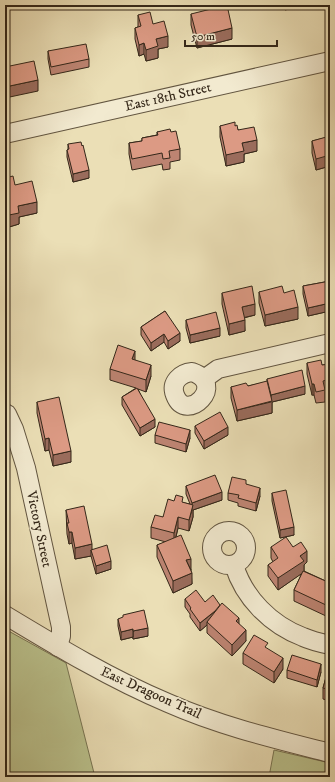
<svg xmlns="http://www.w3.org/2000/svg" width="335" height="782" font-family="'IM FELL DW Pica',serif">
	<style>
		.green { fill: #bac18c; stroke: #777452 }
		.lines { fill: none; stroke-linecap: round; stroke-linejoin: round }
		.minor-casing { stroke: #625540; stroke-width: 20 }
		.minor { stroke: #f2ead0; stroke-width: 18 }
		.wall { fill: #bd8472; stroke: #342719 }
		.shaded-wall { fill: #9a6c5c; stroke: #342719 }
		.building { fill: #dc9a84; stroke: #342719 }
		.labels { text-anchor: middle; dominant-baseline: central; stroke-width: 3.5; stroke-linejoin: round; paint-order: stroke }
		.street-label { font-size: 14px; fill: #342719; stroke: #f2ead0 }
	</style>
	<rect width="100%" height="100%" fill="#ebdfb6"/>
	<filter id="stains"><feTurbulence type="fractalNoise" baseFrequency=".005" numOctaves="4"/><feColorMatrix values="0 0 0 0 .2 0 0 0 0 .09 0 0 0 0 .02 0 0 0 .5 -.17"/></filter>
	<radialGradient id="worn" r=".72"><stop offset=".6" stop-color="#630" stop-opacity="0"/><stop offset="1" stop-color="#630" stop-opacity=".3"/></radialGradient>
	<g class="green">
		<path d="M5,629L66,663L95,777H5Z"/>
		<path d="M274,750L330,763V777H269Z"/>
	</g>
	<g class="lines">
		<defs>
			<g id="minor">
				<path d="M5,134L330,61"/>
				<path d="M192,372C228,384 186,425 175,395C170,382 181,373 192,372Z"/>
				<path d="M204,379L218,369L330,343"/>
				<path d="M7,414L14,429L26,468L61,627V636L58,647"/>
				<circle cx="229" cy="548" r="17"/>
				<path d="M234,565C244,598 271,625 303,637C312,641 321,643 330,645"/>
				<path d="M5,615C58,647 111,679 168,703C220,726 275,739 330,753"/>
			</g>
		</defs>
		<use href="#minor" class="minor-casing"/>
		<use href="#minor" class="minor"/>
	</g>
	<g class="wall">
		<path d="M191,14L232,39L197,48L191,25Z"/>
		<path d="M138,15L153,24L168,47L158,49V58L146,61L144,54L139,56L135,39V28L138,27Z"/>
		<path d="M48,51L89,59V67L51,75L48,59Z"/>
		<path d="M330,123V166L316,170L312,153V141L328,137L327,124Z"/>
		<path d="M220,126H235L257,151L244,154V162L226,166L220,137Z"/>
		<path d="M157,132H171L180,149V160L170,162V169L163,170L162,164L132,170L129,154V143L142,141V138L157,135Z"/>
		<path d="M68,144L89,178L73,182L67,157V150L68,149Z"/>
		<path d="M5,178L15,185L37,213L19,217V224L9,227L7,221H5Z"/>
		<path d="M330,281V311L308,316L303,294V286Z"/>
		<path d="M259,292L284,293L298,319L265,326L259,303Z"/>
		<path d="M222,293L255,315L244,318L245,331L229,335L222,304Z"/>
		<path d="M165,311L180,341L168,349L164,342L151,351L141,335V327Z"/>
		<path d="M186,320L220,336L190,343L186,328Z"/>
		<path d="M135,360L151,376L146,392L138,389L155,427L140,436L122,405V397L136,388L110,380V369Z"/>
		<path d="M307,363L322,365L330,364V390L325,391V402L316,403L314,395H312L307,374Z"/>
		<path d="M267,379L305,394L272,402V413L237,421L231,398V387L248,386L267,382Z"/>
		<path d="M37,402L71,462L53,466L49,450L45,451L37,413Z"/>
		<path d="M195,426L228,435L204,449L195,433Z"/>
		<path d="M155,435L190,438L186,452L155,443Z"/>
		<path d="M330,482V503L328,491V483Z"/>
		<path d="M246,484L260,496L256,511L238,506V503L228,500V493Z"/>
		<path d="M186,486L222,500L193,510V517L189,531L178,528L176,537L191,570L192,584L173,593L157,557V545L166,542L151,538V527L163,517L174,501L190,504L186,494Z"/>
		<path d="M272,493L294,535L280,538L272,501Z"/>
		<path d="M66,510L92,549L111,569L96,574L91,556L75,559L72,543L69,544L67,534Z"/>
		<path d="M271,547H293L307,562L304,565V571L330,583L326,616L294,601V590L302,573L278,590L268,576V565L273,562L271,558Z"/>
		<path d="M185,599L205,602L220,605L239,624L246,641L232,656L207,633V625L200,631L190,617V614L185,607Z"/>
		<path d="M118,619L148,636L133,639V637L121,640L118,626Z"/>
		<path d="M243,653L283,669L274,683L243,664Z"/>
		<path d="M330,663V701L323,699V688Z"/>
		<path d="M287,670L321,672L317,687L287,678Z"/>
	</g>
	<g class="shaded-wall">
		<path d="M285,5H306L285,10Z"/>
		<path d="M232,28V39L197,48V37Z"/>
		<path d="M168,36V47L158,49V58L146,61V50L156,39Z"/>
		<path d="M144,43V54L139,56V45Z"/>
		<path d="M38,80V91L5,98V87Z"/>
		<path d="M257,140V151L244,154V162L226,166V155L242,143Z"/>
		<path d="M330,146V166L316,170V159L328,147Z"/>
		<path d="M89,170V178L73,182V174Z"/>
		<path d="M37,202V213L19,217V224L9,227V215L18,206Z"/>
		<rect x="5" y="210" width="2" height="11"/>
		<path d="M330,303V311L308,316V308Z"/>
		<path d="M255,304V315L242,318V307Z"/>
		<path d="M298,307V319L265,326V315Z"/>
		<path d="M245,320V331L229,335V324Z"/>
		<path d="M220,328V336L190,343V335Z"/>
		<path d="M180,333V341L168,349V341Z"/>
		<path d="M164,334V342L151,351V343Z"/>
		<path d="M135,351V362L132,359Z"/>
		<path d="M151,365V376L146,392V380Z"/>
		<rect x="312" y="384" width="2" height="11"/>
		<path d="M305,386V394L272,402V413L237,421V410L271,402V395Z"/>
		<path d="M155,419V427L140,436V428Z"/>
		<path d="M228,427V435L204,449V441Z"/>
		<path d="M190,430V438L186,452V444Z"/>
		<path d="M49,438V450L45,451V439Z"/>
		<path d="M71,451V462L53,466V455Z"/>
		<path d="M260,488V496L256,511V503Z"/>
		<path d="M222,492V500L193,510V517L189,531V520L192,510V503Z"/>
		<path d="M178,517V528L174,544V533Z"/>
		<path d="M294,527V535L280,538V530Z"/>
		<path d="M69,532H72V543L69,544Z"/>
		<path d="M92,544V553L91,550V556L75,559V548Z"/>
		<path d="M307,551V562L304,565V572L278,590V578L300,556Z"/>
		<path d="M191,559V570L186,560Z"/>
		<path d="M111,561V569L96,574V566Z"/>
		<path d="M192,573V584L173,593V581Z"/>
		<path d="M330,597V608L326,616V605Z"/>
		<path d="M222,606L207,622V625L200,631V623Z"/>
		<path d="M239,618V629L236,621Z"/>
		<path d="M148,628V636L133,639V631Z"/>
		<path d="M133,629V637L121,640V632Z"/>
		<path d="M246,630V641L232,656V645Z"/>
		<path d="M283,658V669L274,683V672Z"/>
		<path d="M321,664V672L317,687V680Z"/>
	</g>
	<g class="building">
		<path d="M227,5L232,28L197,37L191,14Z"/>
		<path d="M150,12L153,24L164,21L168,36L156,39L158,46L146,50L144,43L139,45L135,28L141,26L138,15Z"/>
		<path d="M86,44L89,59L51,67L48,51Z"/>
		<path d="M34,61L38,80L5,87V67Z"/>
		<path d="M235,122V126L237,125L238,130L254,127L257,140L242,143L244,151L226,155L220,126Z"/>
		<path d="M330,123V134L327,124Z"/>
		<path d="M170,129L171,132L176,131L180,149L169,151L170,158L163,159L162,153L132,159L129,143L142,141V138L158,135L157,132Z"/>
		<path d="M330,136V146L328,147L330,155L316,159L312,141Z"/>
		<path d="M81,142L82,146L83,145L89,170L73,174L67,150L69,149L68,144Z"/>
		<path d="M13,176L15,185L32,181L37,202L18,206L19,213L9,215L7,210H5V178Z"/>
		<path d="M330,281V303L308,308L303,286Z"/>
		<path d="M252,286L255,304L242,307L245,320L229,324L222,293Z"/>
		<path d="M282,286L284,293L294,290L298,307L265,315L259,292Z"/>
		<path d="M165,311L180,333L168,341L164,334L151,343L141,327Z"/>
		<path d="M216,312L220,328L190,335L186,320Z"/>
		<path d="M118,345L135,351L132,359L151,365L146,380L110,369Z"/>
		<path d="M321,360L322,365L330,364V379L323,381L325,390L316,392L314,384H312L307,363Z"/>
		<path d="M302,370L305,386L271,395L267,379Z"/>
		<path d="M267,381L272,401L237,410L231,387L246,383L248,386Z"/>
		<path d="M137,388L155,419L140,428L122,397Z"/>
		<path d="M59,397L71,451L53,455L49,438L45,439L37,402Z"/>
		<path d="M220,412L228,427L204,441L195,426Z"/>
		<path d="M159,422L190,430L186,444L155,435Z"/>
		<path d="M215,475L222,492L192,503L186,486Z"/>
		<path d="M232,477L246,480V484L260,488L256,503L238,498L239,495L228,493Z"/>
		<path d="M330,482V495L328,483Z"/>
		<path d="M286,490L294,527L280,530L272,493Z"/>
		<path d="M176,495L183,497L182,502L193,505L189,520L178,517L174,533L151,527L155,515L163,517L168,499L174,501Z"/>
		<path d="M84,506L92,544L75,548L72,532H69L67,523H69L66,510Z"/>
		<path d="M181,535L191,559L186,560L192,573L173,581L157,545Z"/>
		<path d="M286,537L293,547L301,542L307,551L300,556L304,561L278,578L268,565L278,558L271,547Z"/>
		<path d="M107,545L111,561L96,566L91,550Z"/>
		<path d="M303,571L330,583V597L326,605L294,590Z"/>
		<path d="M196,590L205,602L213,595L220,605L215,611L200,623L190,609L191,608L185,599Z"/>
		<path d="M222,603L239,618L236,621L246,630L232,645L207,622Z"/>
		<path d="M144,610L148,628L133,631V629L121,632L118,619L123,617V615Z"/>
		<path d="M254,635L268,643L265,647L283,658L274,672L243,653Z"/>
		<path d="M292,655L321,664L317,680L287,670Z"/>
		<path d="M330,663V690L323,688Z"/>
	</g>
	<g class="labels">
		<g class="street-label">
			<text transform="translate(168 97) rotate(-13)">East 18th Street</text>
			<text transform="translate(39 529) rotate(78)">Victory Street</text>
			<text transform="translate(151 693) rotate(24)">East Dragoon Trail</text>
		</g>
	</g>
	<rect width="335" height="782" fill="none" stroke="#ebdfb6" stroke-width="20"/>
	<rect x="6" y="6" width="323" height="770" fill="none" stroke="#342719" stroke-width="2"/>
	<rect x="10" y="10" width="315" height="762" fill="none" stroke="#342719"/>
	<path d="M185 40v6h92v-6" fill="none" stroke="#342719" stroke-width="2"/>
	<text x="191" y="40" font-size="12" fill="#342719" stroke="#f2ead0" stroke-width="3" paint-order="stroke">50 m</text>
	<rect width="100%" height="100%" filter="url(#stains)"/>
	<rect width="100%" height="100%" fill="url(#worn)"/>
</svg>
